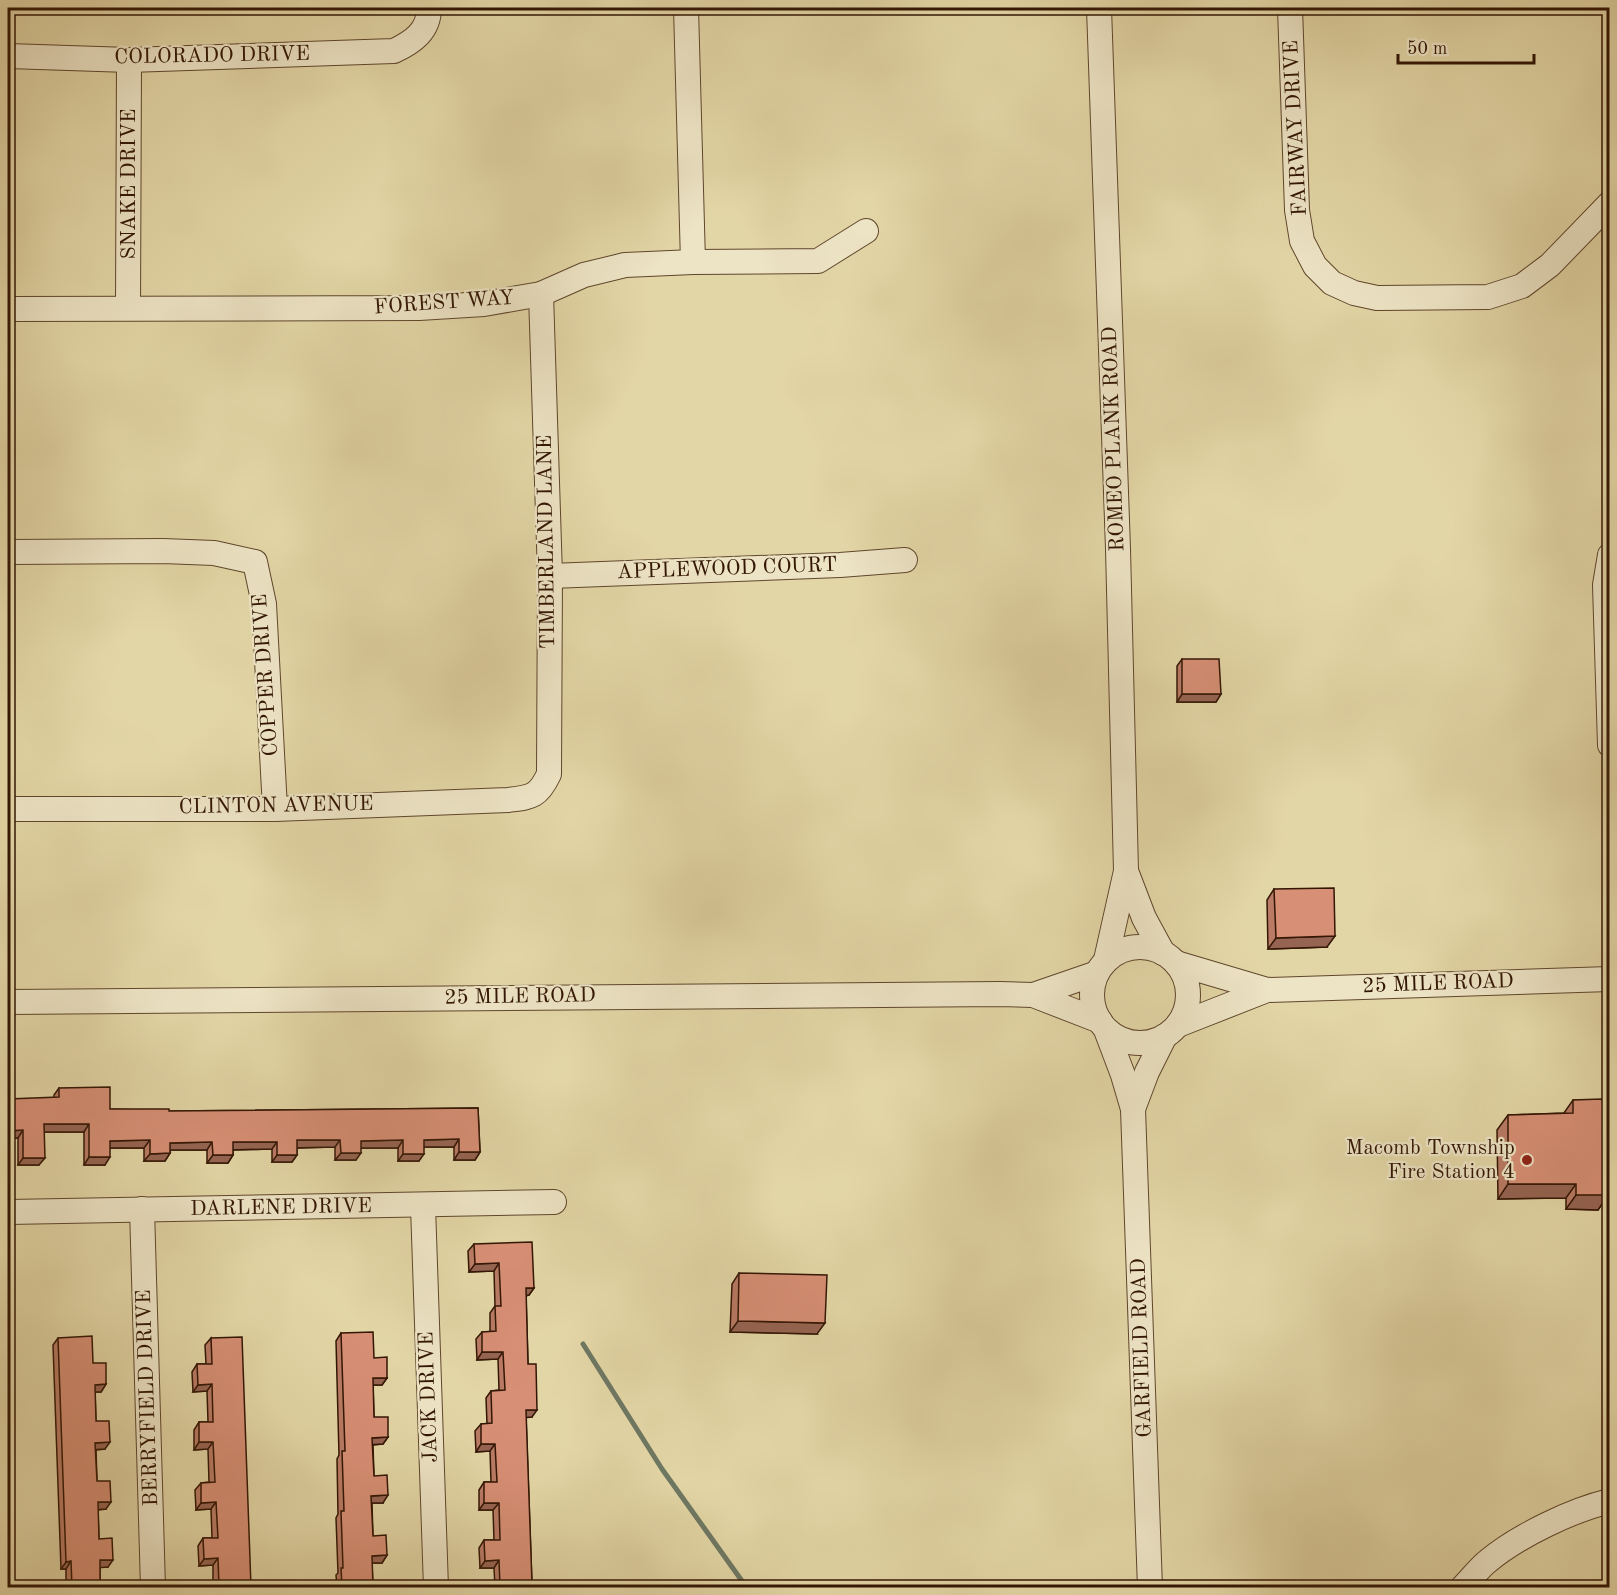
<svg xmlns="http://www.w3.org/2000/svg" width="1617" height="1595" font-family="'Old Standard TT',serif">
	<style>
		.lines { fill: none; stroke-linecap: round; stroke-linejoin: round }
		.stream { stroke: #6e7863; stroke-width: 5 }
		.minor-casing { stroke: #5f462c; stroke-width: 26 }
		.minor { stroke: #ede4c5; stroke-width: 24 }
		.wall { fill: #b97b65; stroke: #331604; stroke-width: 1.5 }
		.shaded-wall { fill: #966452; stroke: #331604; stroke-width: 1.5 }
		.building { fill: #d78f75; stroke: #331604; stroke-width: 1.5 }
		.poi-dot { fill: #8f2418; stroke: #ede4c5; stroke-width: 2 }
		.labels { text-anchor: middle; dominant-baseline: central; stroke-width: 4.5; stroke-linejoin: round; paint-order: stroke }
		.street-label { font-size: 21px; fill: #331604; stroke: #ede4c5 }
		.poi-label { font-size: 21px; fill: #331604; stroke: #ede4c5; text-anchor: end }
	</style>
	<rect width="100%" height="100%" fill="#e3d6a6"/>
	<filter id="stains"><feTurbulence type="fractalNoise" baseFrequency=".00333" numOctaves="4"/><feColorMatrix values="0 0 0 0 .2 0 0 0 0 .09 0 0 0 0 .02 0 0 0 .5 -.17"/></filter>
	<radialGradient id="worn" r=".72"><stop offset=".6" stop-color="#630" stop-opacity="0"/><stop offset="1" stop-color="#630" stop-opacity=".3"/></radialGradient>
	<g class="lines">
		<path class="stream" d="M583,1344L662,1469L747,1588"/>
		<defs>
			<g id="minor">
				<path d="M686,8L693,262"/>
				<path d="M1099,8L1118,549L1126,871L1106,960"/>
				<path d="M1290,8L1297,210L1302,241L1315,266L1332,283L1354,293L1377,298L1488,297L1522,286L1550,265L1610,203"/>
				<path d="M8,56L129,60L394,51C413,42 429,31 429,8"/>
				<path d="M128,308L129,60"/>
				<path d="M8,309L419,308L484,304L541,294L584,275L625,265L693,262L818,261L866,231"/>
				<path d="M8,552L163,551L214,553L255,562L264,604L275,809"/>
				<path d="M1610,555L1605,585L1610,745"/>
				<path d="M550,576L840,565L905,560"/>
				<path d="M8,809H275L508,800C532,797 538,797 549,774L550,576L541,294"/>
				<path d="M1126,871L1144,918L1163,953"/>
				<circle cx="1140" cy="995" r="48"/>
				<path d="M1176,963L1267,990"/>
				<path d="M1033,995L1097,973"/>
				<path d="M8,1002L1000,994L1033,995L1100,1021"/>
				<path d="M1178,1025L1267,990L1610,979"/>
				<path d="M1106,1030L1123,1075L1133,1109L1150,1588"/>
				<path d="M1133,1109L1147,1072L1165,1036"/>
				<path d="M423,1206L436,1588"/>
				<path d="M142,1209L153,1588"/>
				<path d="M8,1212L554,1202"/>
				<path d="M1462,1588C1471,1579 1479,1568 1488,1561C1518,1536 1572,1510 1610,1501"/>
			</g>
		</defs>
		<use href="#minor" class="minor-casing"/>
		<use href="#minor" class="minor"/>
	</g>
	<g class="wall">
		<path d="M1182,659L1221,694L1216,702H1177V666Z"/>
		<path d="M1274,889L1327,947L1268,949L1267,900Z"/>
		<path d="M59,1088L110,1109L169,1111L478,1108L480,1152L475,1160H454V1147H424L419,1161H398V1148H361L356,1160H335V1147L297,1148V1155L292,1162H272V1149L233,1150V1155L228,1163H207V1150H170V1153L165,1161H144V1148H110L105,1165H84V1132H44L39,1165H18V1138H8L54,1098V1095Z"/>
		<path d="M1573,1100L1610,1105V1192L1598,1210L1566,1209V1198L1498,1199L1497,1130L1508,1115L1564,1113Z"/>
		<path d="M474,1244L534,1288L529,1295L526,1296L528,1364L532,1417H526L532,1584L529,1587H495L494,1568H480L479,1548L484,1540H494L493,1510H479V1490L484,1482H491L490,1451L476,1452L475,1431L481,1424H487L486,1398L491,1391L499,1390L498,1359L477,1360L476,1339L482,1332H490V1313L495,1306L494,1271L469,1272L468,1251Z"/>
		<path d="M739,1273L817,1334L730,1332L732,1284Z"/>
		<path d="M341,1333L387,1378L382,1385H373L374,1417L388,1437L383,1444L373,1445L374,1476L383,1503H372L373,1536L387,1555L382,1563H372L373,1587H337L336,1575L338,1573L336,1518L338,1514L337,1459L339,1455L336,1341Z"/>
		<path d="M58,1338L93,1363L106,1384L101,1392H95L96,1421L105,1449L96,1450L97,1481L106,1509L98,1510L99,1539L108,1567H100V1587H66V1569H61L53,1345Z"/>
		<path d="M211,1338L251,1587H213V1565L199,1566L198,1546L203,1538H212L211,1509L196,1510L195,1490L201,1483L209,1482L208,1449L194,1450V1430L199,1422H208L207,1391L193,1392L192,1372L197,1364H206L205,1345Z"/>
	</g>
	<g class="shaded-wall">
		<path d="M1182,694H1221L1216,702H1177Z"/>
		<path d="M1335,936L1327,947L1268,949L1276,938Z"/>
		<path d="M44,1124H89L84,1132H39Z"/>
		<path d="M23,1130L18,1138H8V1131Z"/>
		<path d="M459,1139L454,1147H418L424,1140Z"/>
		<path d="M150,1140L144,1148H105L110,1141Z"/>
		<path d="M297,1140H340L335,1147L292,1148Z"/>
		<path d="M403,1140L398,1148H356L361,1141Z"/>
		<path d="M212,1142L207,1150H165L170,1143Z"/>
		<path d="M233,1142H277L272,1149L228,1150Z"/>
		<path d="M459,1152H480L475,1160H454Z"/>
		<path d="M170,1153L165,1161H144L150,1154Z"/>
		<path d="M341,1153H361L356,1160H335Z"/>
		<path d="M403,1154H424L419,1161H398Z"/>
		<path d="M213,1155H233L228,1163H207Z"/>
		<path d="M277,1155H297L292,1162H272Z"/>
		<path d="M89,1157H110L105,1165H84Z"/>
		<path d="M23,1158H45L39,1165H18Z"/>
		<path d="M1508,1184H1576L1566,1198L1498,1199Z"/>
		<path d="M1610,1188V1192L1598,1210L1566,1209L1576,1195Z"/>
		<path d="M499,1263L494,1271L469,1272L475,1264Z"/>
		<path d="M526,1288H534L529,1295L520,1296Z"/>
		<path d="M738,1321L825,1323L817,1334L730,1332Z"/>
		<path d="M482,1352H503L498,1359L477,1360Z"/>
		<path d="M373,1378H387L382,1385H368Z"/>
		<path d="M106,1384L101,1392H90L95,1385Z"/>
		<path d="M212,1384L207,1391L193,1392L198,1385Z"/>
		<path d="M526,1410H537L532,1417L521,1418Z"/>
		<path d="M388,1437L383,1444L367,1445L372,1438Z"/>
		<path d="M110,1442L105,1449L90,1450L95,1443Z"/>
		<path d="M199,1442H213L208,1449L194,1450Z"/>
		<path d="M481,1444H495L490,1451L476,1452Z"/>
		<path d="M388,1495L383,1503H366L371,1496Z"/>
		<path d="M98,1502H111L106,1509L92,1510Z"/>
		<path d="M216,1502L211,1509L196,1510L201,1503Z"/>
		<path d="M484,1503H499L493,1510H479Z"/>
		<path d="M387,1555L382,1563H367L372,1556Z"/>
		<path d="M218,1558L213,1565L199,1566L204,1559Z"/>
		<path d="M100,1560H113L108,1567L95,1568Z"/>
		<path d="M499,1560L494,1568H480L485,1561Z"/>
		<path d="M71,1561L66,1569H61L66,1562Z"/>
		<path d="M532,1584L529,1587H499L500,1586Z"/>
	</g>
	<g class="building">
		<path d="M1182,659H1219L1221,694H1182Z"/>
		<path d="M1334,888L1335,936L1276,938L1274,889Z"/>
		<path d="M110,1087V1109H169V1111L478,1108L480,1152H459V1139L424,1140V1154H403V1140L361,1141V1153H341L340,1140H297V1155H277V1142H233V1155H213L212,1142L170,1143V1153L150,1154V1140L110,1141V1157H89V1124H44L45,1158H23V1130L8,1131V1099L59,1097V1088Z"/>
		<path d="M1602,1099L1603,1104L1610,1105V1188H1607L1608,1195H1576V1184H1508V1115L1573,1113V1100Z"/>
		<path d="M532,1242L534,1288H526L528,1364H536L537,1410H526L532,1584L500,1586L499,1560L485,1561L484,1540H500L499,1503H484V1482H497L495,1444H481V1424L492,1423L491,1391L505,1390L503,1352H482V1332L496,1331L495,1306H501L499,1263L475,1264L474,1244Z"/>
		<path d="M739,1273L827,1275L825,1323L738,1321Z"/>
		<path d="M373,1332L374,1358L387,1357V1378H373L374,1417H388V1437L372,1438L374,1476L387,1475L388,1495L371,1496L373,1536L386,1535L387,1555L372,1556L373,1587H342L341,1568H343L341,1511H344L342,1451H345L341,1333Z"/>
		<path d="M92,1336L93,1363H106V1384L95,1385L96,1421H109L110,1442L95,1443L97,1481H110L111,1502H98L99,1539L112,1538L113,1560H100V1587H72L71,1561L66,1562L58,1338Z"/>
		<path d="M242,1337L251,1587H219L218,1558L204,1559L203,1538H218L216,1502L201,1503V1483L215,1482L213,1442H199V1422H213L212,1384L198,1385L197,1364H212L211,1338Z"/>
	</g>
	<circle class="poi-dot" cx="1527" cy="1160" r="6"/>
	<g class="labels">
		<g class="street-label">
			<text transform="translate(212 56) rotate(-1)">COLORADO DRIVE</text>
			<text transform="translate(1296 128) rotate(-93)">FAIRWAY DRIVE</text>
			<text transform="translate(129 184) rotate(-90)">SNAKE DRIVE</text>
			<text transform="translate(444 303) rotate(-4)">FOREST WAY</text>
			<text transform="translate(1114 439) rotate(-92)">ROMEO PLANK ROAD</text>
			<text transform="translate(547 542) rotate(-91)">TIMBERLAND LANE</text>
			<text transform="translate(727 569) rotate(-2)">APPLEWOOD COURT</text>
			<text transform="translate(266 675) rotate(-94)">COPPER DRIVE</text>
			<text transform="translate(276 806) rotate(-1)">CLINTON AVENUE</text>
			<text transform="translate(1438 984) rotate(-2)">25 MILE ROAD</text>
			<text transform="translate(520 997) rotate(-1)">25 MILE ROAD</text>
			<text transform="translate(281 1208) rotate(-1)">DARLENE DRIVE</text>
			<text transform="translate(1142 1348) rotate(-92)">GARFIELD ROAD</text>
			<text transform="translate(429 1397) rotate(-92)">JACK DRIVE</text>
			<text transform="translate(148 1398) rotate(-92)">BERRYFIELD DRIVE</text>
		</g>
		<g class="poi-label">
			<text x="1515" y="1148">Macomb Township<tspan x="1515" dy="24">Fire Station 4</tspan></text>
		</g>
	</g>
	<rect width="1617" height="1595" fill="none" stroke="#e3d6a6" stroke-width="30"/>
	<rect x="9" y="9" width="1599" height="1577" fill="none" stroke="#331604" stroke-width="3"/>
	<rect x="15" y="15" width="1587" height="1565" fill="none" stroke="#331604" stroke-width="1.5"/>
	<path d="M1398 54v9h136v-9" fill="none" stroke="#331604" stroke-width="3"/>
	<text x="1407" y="54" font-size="18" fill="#331604" stroke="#ede4c5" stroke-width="4.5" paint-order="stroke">50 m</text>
	<rect width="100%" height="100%" filter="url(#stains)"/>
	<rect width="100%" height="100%" fill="url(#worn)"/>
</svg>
